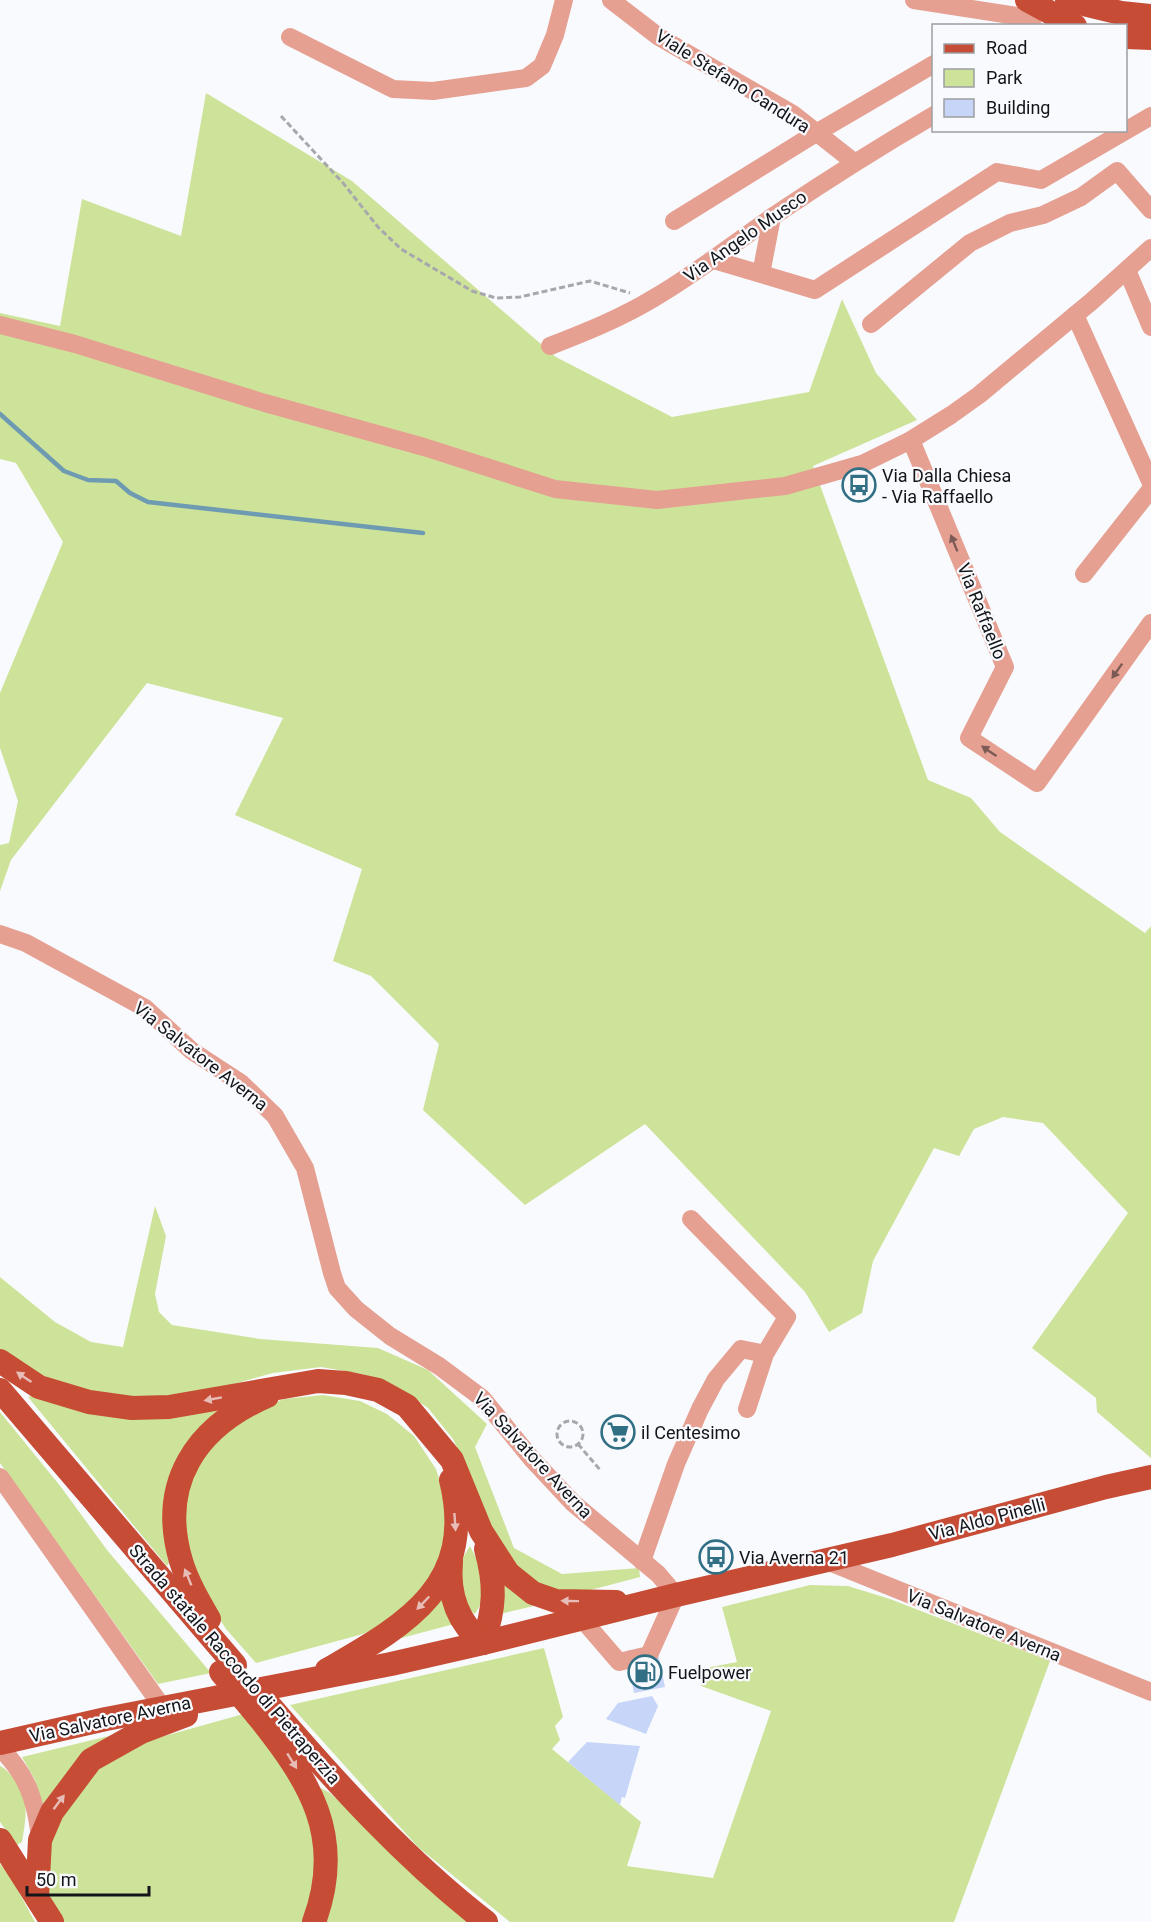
<svg xmlns="http://www.w3.org/2000/svg" width="1151" height="1922" font-family="Roboto,sans-serif">
	<style>
		.green { fill: #cee39a }
		.lines { fill: none; stroke-linecap: round; stroke-linejoin: round }
		.stream { stroke: #6e9bb1; stroke-width: 4.5 }
		.building { fill: #c6d5f8 }
		.path { stroke: #a7a8ac; stroke-width: 3; stroke-dasharray: 6 3; stroke-linecap: butt }
		.minor { stroke: #e5a092; stroke-width: 18 }
		.major { stroke: #c64c35; stroke-width: 24 }
		.major-bridge { stroke: #c64c35; stroke-width: 24 }
		.oneway { fill: #7c5a55 }
		.oneway2 { fill: #e7bdb8 }
		.labels { text-anchor: middle; dominant-baseline: central; stroke-width: 4.5; stroke-linejoin: round; paint-order: stroke }
		.street-label { font-size: 18px; fill: #141518; stroke: #f9fafe }
		.poi-label { font-size: 18px; fill: #141518; stroke: #f9fafe; text-anchor: start }
	</style>
	<rect width="100%" height="100%" fill="#f9fafe"/>
	<g class="green">
		<path d="M206,93L352,181L556,357L672,417L809,392L842,299L876,373L917,420L813,466L928,780L971,798L1000,832L1145,933L1151,926V1458L1097,1412L1096,1398L1032,1348L1128,1213L1043,1123L1003,1117L974,1129L959,1156L934,1148L873,1261L862,1313L829,1332L805,1292L645,1124L525,1205L423,1110L439,1044L371,976L333,961L362,869L235,815L283,718L147,683L11,860L0,891V845L9,843L18,801L0,748V693L63,542L16,463L0,459V313L60,326L82,199L181,236Z"/>
		<path d="M155,1206L166,1236L155,1294L159,1312L172,1325L260,1339L378,1348L428,1370L487,1424L475,1447L514,1548L562,1574L639,1568L640,1577L583,1592L538,1587L509,1564L489,1529L470,1474L453,1439L428,1408L400,1389L362,1374L321,1367L273,1373L202,1393L116,1400L70,1388L28,1369L0,1351V1277L55,1322L91,1342L123,1347Z"/>
		<path d="M323,1395L360,1401L387,1414L414,1436L436,1469L446,1501V1530L438,1565L428,1585L391,1621L363,1634L256,1663L226,1629L205,1596L190,1563L181,1521L193,1466L246,1414L284,1399Z"/>
		<path d="M31,1396L225,1405L198,1433L171,1560L167,1566L28,1397Z"/>
		<path d="M0,1412L61,1487L107,1550L211,1673L158,1684L0,1463Z"/>
		<path d="M470,1546L482,1569V1602L475,1614C463,1607 458,1577 461,1564C462,1558 467,1551 470,1546Z"/>
		<path d="M501,1582L534,1606L500,1614Z"/>
		<path d="M810,1585L848,1586L890,1599L1050,1661L954,1922H510L418,1847L290,1705L544,1648L563,1717L555,1726L560,1740L552,1749L641,1822L627,1866L713,1878L771,1711L701,1686L700,1669L737,1662L722,1607Z"/>
		<path d="M444,1592L454,1624L398,1639Z"/>
		<path d="M247,1713L298,1786L317,1853L316,1882L303,1922H61L49,1894L46,1864L60,1807L118,1749Z"/>
		<path d="M113,1735L73,1765L41,1807L35,1780L22,1757Z"/>
		<path d="M0,1766C5,1768 7,1771 11,1775C31,1797 26,1816 22,1842L17,1845L0,1822Z"/>
		<path d="M321,1788L330,1793L419,1877L472,1922H319Z"/>
		<path d="M0,1864L9,1874L35,1922H0Z"/>
	</g>
	<g class="lines">
		<path class="stream" d="M0,414L64,471L88,480L116,481L130,493L148,502L423,533"/>
	</g>
	<g class="building">
		<path d="M656,1645L665,1687L634,1693L626,1651Z"/>
		<path d="M652,1696L658,1706L646,1734L606,1719L618,1703Z"/>
		<path d="M587,1742L640,1746L625,1798L622,1797L620,1805L568,1762Z"/>
	</g>
	<g class="lines">
		<g class="path">
			<path d="M281,116L343,183L378,227L401,249L472,291L496,298L520,297L590,281L630,293"/>
			<circle cx="570" cy="1434" r="13"/>
			<path d="M578,1444L601,1471"/>
		</g>
		<g class="minor">
			<path d="M611,0L659,37L793,114L854,162"/>
			<path d="M914,0L1017,16L1033,26"/>
			<path d="M290,37L393,89L433,91L526,78L542,66L555,35L564,0"/>
			<path d="M674,221L816,133L934,64"/>
			<path d="M714,260L815,290L997,172L1041,180L1151,116"/>
			<path d="M1127,270L1151,327"/>
			<path d="M761,274L772,217"/>
			<path d="M1075,315L1151,483"/>
			<path d="M871,324L970,243L1010,223L1043,215L1081,197L1117,171L1151,210"/>
			<path d="M0,325L75,344L265,403L424,447L555,489L657,500L785,486L862,464L911,440L951,415L979,395L1092,301L1151,248"/>
			<path d="M550,346C586,332 621,318 654,298C697,273 734,243 775,215C827,180 879,147 934,115"/>
			<path d="M911,440L1005,667L969,738L1037,783L1151,623"/>
			<path d="M1084,574L1151,489"/>
			<path d="M0,934L26,943L145,1008L192,1051L241,1083L275,1116L305,1168L332,1273L337,1288L356,1309L390,1336L439,1366L482,1398L531,1458L573,1503L658,1574L676,1595L649,1655L619,1662L582,1619"/>
			<path d="M691,1219L787,1317L765,1354L747,1409"/>
			<path d="M0,1477L163,1708"/>
			<path d="M824,1560L1151,1692"/>
			<path d="M642,1561L676,1464L700,1409L716,1379L741,1349L765,1354"/>
			<path d="M0,1748C27,1774 36,1801 40,1838"/>
		</g>
		<g class="major">
			<path d="M1027,0L1075,26"/>
			<path d="M1067,0L1121,13L1151,16"/>
			<path d="M1126,37L1151,38"/>
			<path d="M0,1361L39,1387L89,1402L132,1408L169,1407L318,1381L346,1383L378,1390L407,1406L452,1460L481,1531L508,1573L533,1593L556,1601L616,1602"/>
			<path d="M0,1390L235,1665"/>
			<path d="M451,1562C448,1594 457,1622 483,1643"/>
			<path d="M209,1619C198,1600 187,1581 181,1561C158,1483 196,1427 267,1396"/>
			<path d="M483,1643C495,1608 496,1585 486,1549"/>
			<path d="M327,1670C405,1625 477,1586 451,1480"/>
			<path d="M271,1707C337,1784 406,1860 486,1922"/>
			<path d="M257,1715C309,1780 346,1836 314,1922"/>
			<path d="M0,1743L106,1719L391,1664L483,1643L676,1595L892,1545L1106,1487L1151,1477"/>
			<path d="M0,1840L52,1922"/>
			<path d="M37,1898L40,1840L52,1812L91,1760L141,1732L186,1715"/>
		</g>
		<path class="major-bridge" d="M221,1672L257,1715"/>
	</g>
	<defs><path id="oneway-solid" d="M-6-.8H1V-3.2L6.5 0L1 3.2V.8H-6Z" transform="scale(1.5)"/></defs>
	<g class="oneway">
		<use href="#oneway-solid" transform="translate(954 543) rotate(-112)"/>
		<use href="#oneway-solid" transform="translate(1117 671) rotate(125)"/>
		<use href="#oneway-solid" transform="translate(989 751) rotate(-146)"/>
	</g>
	<g class="oneway2">
		<use href="#oneway-solid" transform="translate(24 1377) rotate(-146)"/>
		<use href="#oneway-solid" transform="translate(213 1399) rotate(170)"/>
		<use href="#oneway-solid" transform="translate(455 1522) rotate(86)"/>
		<use href="#oneway-solid" transform="translate(188 1577) rotate(-112)"/>
		<use href="#oneway-solid" transform="translate(570 1601) rotate(-179)"/>
		<use href="#oneway-solid" transform="translate(423 1603) rotate(134)"/>
		<use href="#oneway-solid" transform="translate(292 1761) rotate(58)"/>
		<use href="#oneway-solid" transform="translate(59 1802) rotate(-53)"/>
	</g>
	<defs>
		<symbol id="bus-ring" viewBox="-11 -11 22 22"><circle r="9.5" fill="#f9fafe" stroke="#306f84" stroke-width="1.5"/><path d="M-5-6H5V4H4V6H2V4H-2V6H-4V4H-5ZM-3.5-4V0h7V-4ZM-3.5 1.2v1.5H-2V1.2ZM2 1.2v1.5H3.5V1.2Z" fill="#306f84"/></symbol>
		<symbol id="supermarket-ring" viewBox="-11 -11 22 22"><circle r="9.5" fill="#f9fafe" stroke="#306f84" stroke-width="1.5"/><path d="M-6-5.5h2.5l.6 2H6L4.5 2H-2.5L-4.4-4H-6ZM-1.5 3.2a1.3 1.3 0 1 0 .1 0ZM3 3.2a1.3 1.3 0 1 0 .1 0Z" fill="#306f84"/></symbol>
		<symbol id="fuel-ring" viewBox="-11 -11 22 22"><circle r="9.5" fill="#f9fafe" stroke="#306f84" stroke-width="1.5"/><path d="M-5.5-6h7V0h2V4h1.3V-2.5L3-4.5l.8-.8L6-3V5H2.5V1h-1V6h-7ZM-4.2-4.7v3.2H.2V-4.7Z" fill="#306f84"/></symbol>
	</defs>
	<g fill-rule="evenodd">
		<use href="#bus-ring" x="840" y="466" width="38" height="38"/>
		<use href="#supermarket-ring" x="599" y="1413" width="38" height="38"/>
		<use href="#bus-ring" x="697" y="1538" width="38" height="38"/>
		<use href="#fuel-ring" x="626" y="1653" width="38" height="38"/>
	</g>
	<g class="labels">
		<g class="street-label">
			<text transform="translate(733 81) rotate(32)">Viale Stefano Candura</text>
			<text transform="translate(745 236) rotate(-35)">Via Angelo Musco</text>
			<text transform="translate(982 611) rotate(68)">Via Raffaello</text>
			<text transform="translate(201 1056) rotate(38)">Via Salvatore Averna</text>
			<text transform="translate(533 1455) rotate(47)">Via Salvatore Averna</text>
			<text transform="translate(987 1519) rotate(-15)">Via Aldo Pinelli</text>
			<text transform="translate(984 1625) rotate(22)">Via Salvatore Averna</text>
			<text transform="translate(235 1664) rotate(49)">Strada statale Raccordo di Pietraperzia</text>
			<text transform="translate(110 1719) rotate(-12)">Via Salvatore Averna</text>
		</g>
		<g class="poi-label">
			<text x="882" y="475">Via Dalla Chiesa<tspan x="882" dy="21">- Via Raffaello</tspan></text>
			<text x="641" y="1432">il Centesimo</text>
			<text x="739" y="1557">Via Averna 21</text>
			<text x="668" y="1672">Fuelpower</text>
		</g>
	</g>
	<rect x="932" y="24" width="195" height="108" fill="#f9fafe" stroke="#9d9ea2" stroke-width="1.5"/>
	<rect x="944" y="44" width="30" height="9" fill="#c64c35" stroke="#9d9ea2" stroke-width="1.5"/>
	<text x="986" y="54" font-size="18" fill="#141518">Road</text>
	<rect x="944" y="69" width="30" height="18" fill="#cee39a" stroke="#9d9ea2" stroke-width="1.5"/>
	<text x="986" y="84" font-size="18" fill="#141518">Park</text>
	<rect x="944" y="99" width="30" height="18" fill="#c6d5f8" stroke="#9d9ea2" stroke-width="1.5"/>
	<text x="986" y="114" font-size="18" fill="#141518">Building</text>
	<path d="M27 1886v9h122v-9" fill="none" stroke="#141518" stroke-width="3"/>
	<text x="36" y="1886" font-size="18" fill="#141518" stroke="#f9fafe" stroke-width="4.5" paint-order="stroke">50 m</text>
</svg>
